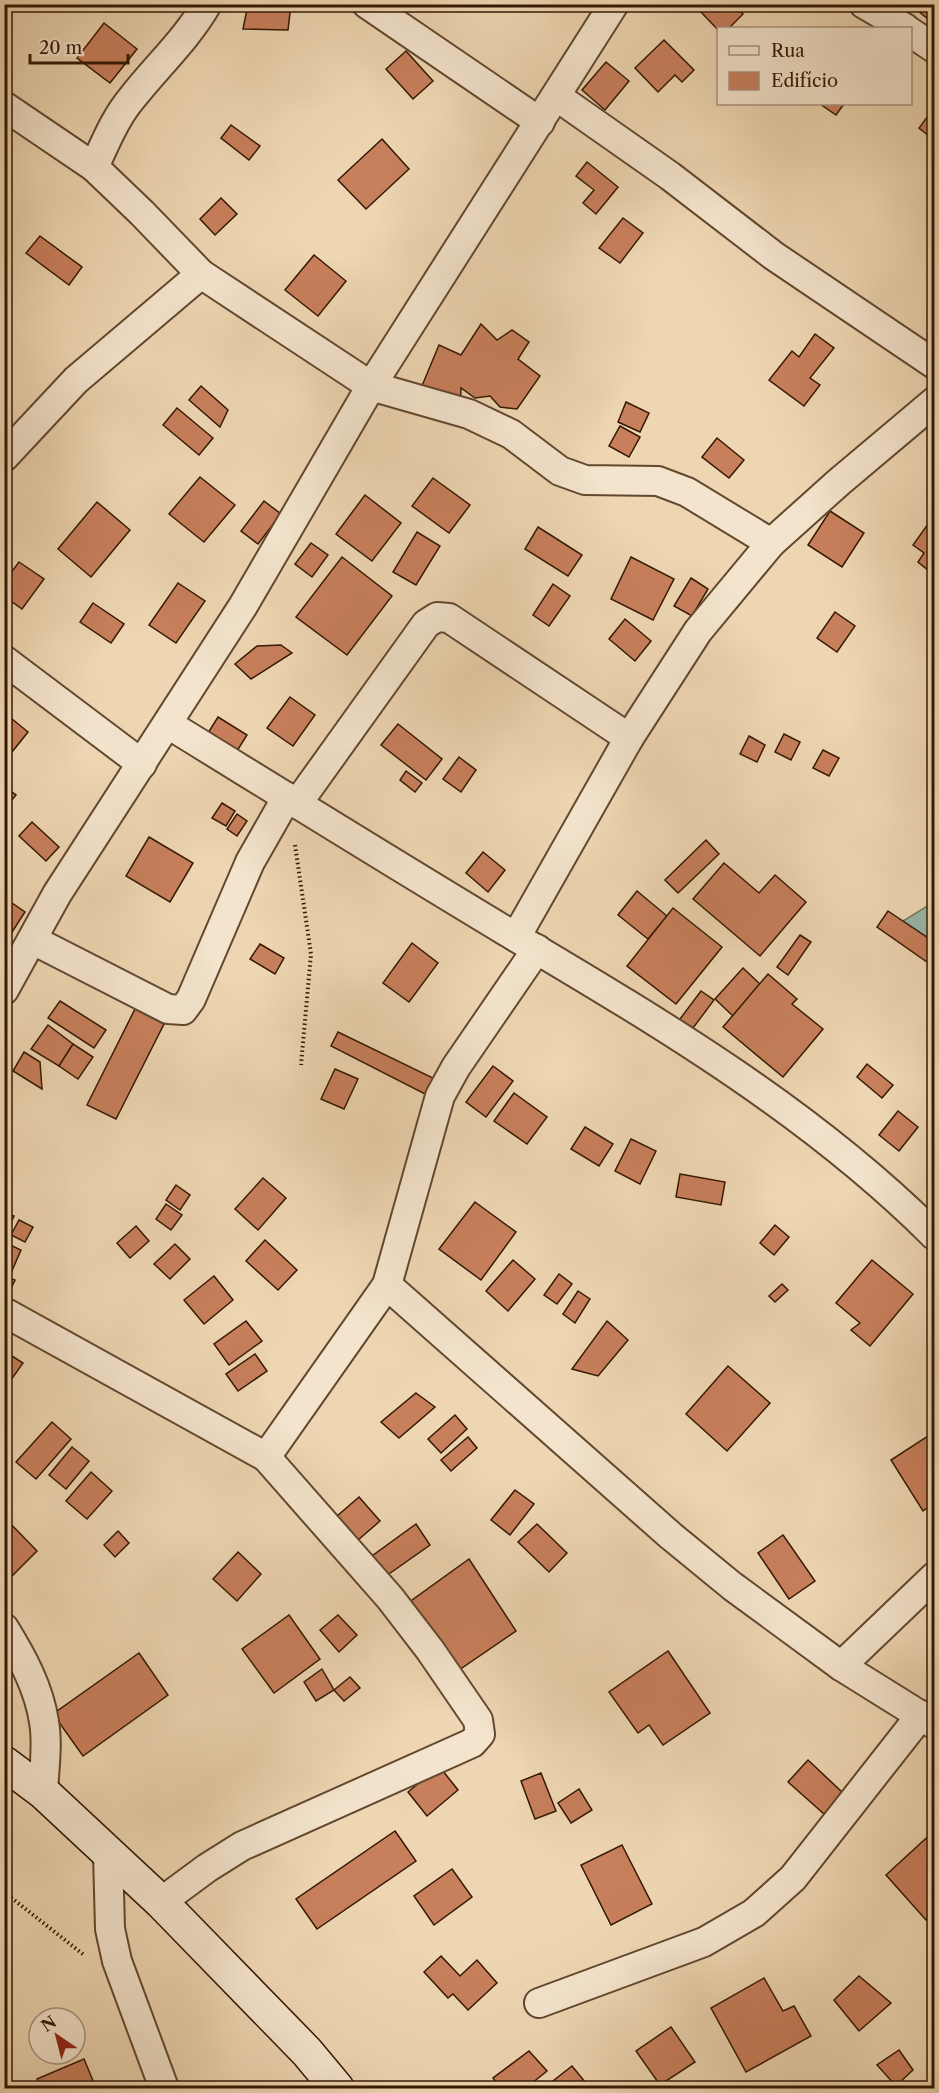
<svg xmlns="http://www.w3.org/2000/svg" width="939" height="2093" font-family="'Libre Caslon Text',serif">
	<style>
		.water { fill: #99b9ab; stroke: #717968; stroke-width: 1.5 }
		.building { fill: #c87f5c; stroke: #341803; stroke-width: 1.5 }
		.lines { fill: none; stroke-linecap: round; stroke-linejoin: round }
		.minor-casing { stroke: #62482f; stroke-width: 32 }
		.secondary-casing { stroke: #341803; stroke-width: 36 }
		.path { stroke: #341803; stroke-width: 4; stroke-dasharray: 1.5 3; stroke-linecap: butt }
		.minor { stroke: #f4e4cd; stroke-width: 28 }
		.secondary { stroke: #f4e4cd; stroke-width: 33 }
	</style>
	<rect width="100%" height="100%" fill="#eed6b2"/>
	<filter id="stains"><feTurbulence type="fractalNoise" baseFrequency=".00333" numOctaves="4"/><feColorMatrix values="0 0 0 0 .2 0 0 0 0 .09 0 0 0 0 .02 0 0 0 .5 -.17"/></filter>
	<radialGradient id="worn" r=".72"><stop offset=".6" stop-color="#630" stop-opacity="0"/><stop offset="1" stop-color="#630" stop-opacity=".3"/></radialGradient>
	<path class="water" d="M934,902V942L903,921Z"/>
	<g class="building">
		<path d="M248,4H291L288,30L243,29Z"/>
		<path d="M706,4H733L743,14L729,28L718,30L700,11Z"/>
		<path d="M913,4H934V24L912,6Z"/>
		<path d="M104,23L137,49L110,83L77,58Z"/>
		<path d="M664,40L694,70L682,82L675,75L658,92L635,68Z"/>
		<path d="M406,51L433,81L413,99L386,69Z"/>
		<path d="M606,62L629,81L605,110L582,90Z"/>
		<path d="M820,104H844L836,115Z"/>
		<path d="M934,108V140L919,128Z"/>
		<path d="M231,125L260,146L249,160L221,138Z"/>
		<path d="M382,139L409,169L366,209L338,180Z"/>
		<path d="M587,162L618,187L596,214L583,203L594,190L576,176Z"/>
		<path d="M221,198L237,214L215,235L200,219Z"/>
		<path d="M623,218L643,233L620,263L599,248Z"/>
		<path d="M40,236L82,267L69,285L26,253Z"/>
		<path d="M314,255L346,281L318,316L285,290Z"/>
		<path d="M481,324L497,340L512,330L529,342L518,359L540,376L517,409L500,407L490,396L475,398L461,388L460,412L419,393L439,345L461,355Z"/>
		<path d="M815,334L834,348L810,378L820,385L804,406L769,380L792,351L799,357Z"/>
		<path d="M201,386L228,410L220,427L189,400Z"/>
		<path d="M626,402L649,413L640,432L618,422Z"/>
		<path d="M177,408L213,438L199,455L163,425Z"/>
		<path d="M620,426L640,437L629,457L609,446Z"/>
		<path d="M717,438L744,460L729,478L702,457Z"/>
		<path d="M200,477L235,505L204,542L169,514Z"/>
		<path d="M433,478L470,505L449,533L412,506Z"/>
		<path d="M365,495L401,523L372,561L336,534Z"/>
		<path d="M264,501L281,514L258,544L241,531Z"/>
		<path d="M97,502L130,530L91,577L58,549Z"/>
		<path d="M830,511L864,533L842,567L808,545Z"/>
		<path d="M928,524L934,528V575L918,562L924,553L913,545Z"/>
		<path d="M538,527L582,555L568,576L525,549Z"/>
		<path d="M417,532L440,546L416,585L393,572Z"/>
		<path d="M311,543L328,555L312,577L295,564Z"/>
		<path d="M342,557L392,596L347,655L296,617Z"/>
		<path d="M631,557L674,579L653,620L611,599Z"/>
		<path d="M19,562L44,579L22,609L4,596V582Z"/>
		<path d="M691,578L708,589L692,616L674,606Z"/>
		<path d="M178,583L205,601L176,643L149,625Z"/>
		<path d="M553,584L570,596L549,626L533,615Z"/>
		<path d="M93,603L124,624L111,643L80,622Z"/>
		<path d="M835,612L855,626L837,652L817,638Z"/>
		<path d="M625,619L651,641L635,661L609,639Z"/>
		<path d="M281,645L292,653L251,679L235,664L257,646Z"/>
		<path d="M290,697L315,715L293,746L267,728Z"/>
		<path d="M6,714L28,732L4,762V716Z"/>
		<path d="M218,717L247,735L237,751L208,733Z"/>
		<path d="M398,724L442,759L426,780L381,745Z"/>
		<path d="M784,734L800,742L791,760L775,752Z"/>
		<path d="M749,736L765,745L757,762L740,754Z"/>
		<path d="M823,750L839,758L829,776L813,768Z"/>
		<path d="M459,757L476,770L461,792L443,779Z"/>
		<path d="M406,771L422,783L415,792L400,780Z"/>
		<path d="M4,786L16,795L4,810Z"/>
		<path d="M222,803L235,811L226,826L212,818Z"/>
		<path d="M237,814L247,821L237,836L227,829Z"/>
		<path d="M32,822L59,847L46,861L19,836Z"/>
		<path d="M149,837L193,863L170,902L126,876Z"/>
		<path d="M706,840L719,854L678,893L665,880Z"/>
		<path d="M483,852L505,870L488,892L466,873Z"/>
		<path d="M724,863L759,893L775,875L806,902L760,956L693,899Z"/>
		<path d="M637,891L667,916L648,939L618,915Z"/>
		<path d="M12,903L25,912L5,943L4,914Z"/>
		<path d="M673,908L722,947L676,1004L627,966Z"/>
		<path d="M888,911L934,942V954L927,962L877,927Z"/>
		<path d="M800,935L811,942L788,975L777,967Z"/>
		<path d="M412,943L438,963L409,1002L383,983Z"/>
		<path d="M260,944L284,958L275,974L250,959Z"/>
		<path d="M743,968L760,984L733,1016L715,999Z"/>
		<path d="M768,974L797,999L792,1004L823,1029L783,1077L723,1027Z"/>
		<path d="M701,991L714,1000L687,1036L674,1027Z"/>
		<path d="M60,1001L106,1030L94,1048L48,1018Z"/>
		<path d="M135,1009L164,1024L116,1119L87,1105Z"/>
		<path d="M48,1025L73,1044L59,1066L31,1049Z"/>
		<path d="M338,1032L433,1078L425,1094L331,1046Z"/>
		<path d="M73,1044L93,1057L78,1079L59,1066Z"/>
		<path d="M24,1052L40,1062L42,1089L13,1071Z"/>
		<path d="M867,1064L893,1085L882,1098L857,1077Z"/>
		<path d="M493,1066L513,1081L486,1117L466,1102Z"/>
		<path d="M335,1069L358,1079L344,1109L321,1099Z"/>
		<path d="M514,1093L547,1117L527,1144L494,1121Z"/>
		<path d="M898,1111L918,1127L899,1151L879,1135Z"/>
		<path d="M585,1127L613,1144L599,1166L571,1149Z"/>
		<path d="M631,1139L656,1151L640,1184L615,1171Z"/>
		<path d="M680,1174L725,1182L721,1205L676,1197Z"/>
		<path d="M263,1178L286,1198L258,1230L235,1209Z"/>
		<path d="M176,1185L190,1195L180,1210L166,1200Z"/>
		<path d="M475,1202L516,1232L481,1280L439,1249Z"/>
		<path d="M166,1204L182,1215L171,1230L156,1219Z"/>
		<path d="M4,1211L14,1216L5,1235L4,1234Z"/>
		<path d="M19,1220L33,1227L25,1242L11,1235Z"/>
		<path d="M775,1225L789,1237L774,1255L760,1243Z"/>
		<path d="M136,1226L149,1241L130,1258L117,1243Z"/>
		<path d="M265,1240L297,1270L278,1290L246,1261Z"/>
		<path d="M6,1243L21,1250L11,1273L4,1270V1246Z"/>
		<path d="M175,1244L190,1259L170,1279L154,1264Z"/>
		<path d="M513,1260L535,1279L508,1311L486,1291Z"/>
		<path d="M872,1260L913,1294L870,1346L851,1330L860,1323L836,1303Z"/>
		<path d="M559,1274L572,1284L557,1304L544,1295Z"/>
		<path d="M4,1275L15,1280L7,1297L4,1296Z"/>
		<path d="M214,1276L233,1300L204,1324L184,1300Z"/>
		<path d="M782,1284L788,1290L775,1302L769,1296Z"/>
		<path d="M578,1291L590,1299L575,1323L563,1314Z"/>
		<path d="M246,1321L262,1341L229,1365L214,1344Z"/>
		<path d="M607,1321L628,1340L598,1376L572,1369Z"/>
		<path d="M4,1351L23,1363L4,1390Z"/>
		<path d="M255,1354L267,1371L238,1391L226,1374Z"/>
		<path d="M728,1366L770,1403L727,1451L686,1414Z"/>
		<path d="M416,1393L435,1407L399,1438L381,1422Z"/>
		<path d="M455,1415L467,1429L441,1453L428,1439Z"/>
		<path d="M52,1422L71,1439L36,1479L16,1462Z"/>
		<path d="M931,1434L934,1439V1503L923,1511L891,1460Z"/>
		<path d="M468,1437L477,1448L451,1471L441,1460Z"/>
		<path d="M72,1447L89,1461L66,1489L49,1475Z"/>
		<path d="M91,1472L112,1491L87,1519L66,1501Z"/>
		<path d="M515,1490L534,1504L510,1535L491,1520Z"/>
		<path d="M359,1497L380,1521L350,1547L329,1523Z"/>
		<path d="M4,1517L37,1551L8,1580L4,1577Z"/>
		<path d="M416,1524L430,1545L386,1576L372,1556Z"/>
		<path d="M537,1524L567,1553L549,1572L518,1542Z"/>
		<path d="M118,1531L129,1543L115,1557L104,1545Z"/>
		<path d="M783,1535L815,1581L789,1599L758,1553Z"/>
		<path d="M238,1552L261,1574L237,1601L213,1579Z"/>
		<path d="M469,1559L516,1631L459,1670L408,1603Z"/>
		<path d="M289,1615L320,1659L274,1693L242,1649Z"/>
		<path d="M338,1615L357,1635L339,1652L320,1630Z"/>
		<path d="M668,1651L710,1713L663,1745L649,1725L638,1733L609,1692Z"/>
		<path d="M139,1653L168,1695L83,1756L53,1714Z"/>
		<path d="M322,1669L334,1690L316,1701L304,1682Z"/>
		<path d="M350,1677L360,1688L344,1701L334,1690Z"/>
		<path d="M808,1760L843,1793L824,1814L788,1782Z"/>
		<path d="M439,1766L458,1790L427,1816L408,1792Z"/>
		<path d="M541,1773L556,1811L535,1819L521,1781Z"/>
		<path d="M579,1789L592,1810L571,1823L558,1803Z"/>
		<path d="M395,1831L416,1861L317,1929L296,1899Z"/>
		<path d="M934,1831V1913L926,1920L886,1875Z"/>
		<path d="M622,1845L652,1904L611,1925L581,1865Z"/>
		<path d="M452,1869L472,1897L434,1925L414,1896Z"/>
		<path d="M441,1956L460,1976L477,1960L497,1983L468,2010L453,1994L448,1998L424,1972Z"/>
		<path d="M859,1976L891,2003L859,2031L834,2000Z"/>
		<path d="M764,1978L783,2011L794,2006L811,2036L746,2072L711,2008Z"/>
		<path d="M671,2027L695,2062L660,2085L636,2051Z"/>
		<path d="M899,2050L913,2070L896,2086L877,2065Z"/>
		<path d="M529,2051L547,2071L526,2088H500L493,2078Z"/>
		<path d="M84,2059L96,2088H41L37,2079Z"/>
		<path d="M572,2066L590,2088H544Z"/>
	</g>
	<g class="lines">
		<defs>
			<g id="minor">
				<path d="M367,4L540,122"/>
				<path d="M864,4L905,28"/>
				<path d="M910,32L934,48"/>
				<path d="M556,96L670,176L774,256L934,364"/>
				<path d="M4,106L94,167L142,213L201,274L371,386L469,414L511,434L560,471L585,480L658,481L687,492L771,543"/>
				<path d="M94,167C105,144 115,118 132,98C157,66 186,40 207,4"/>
				<path d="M4,457L76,380L201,274"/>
				<path d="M4,660L142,764"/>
				<path d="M168,724C280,793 391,862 504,930C655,1020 809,1110 934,1235"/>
				<path d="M297,804L426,624L437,617L449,618L629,738"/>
				<path d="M516,937L629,738L698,631L771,543L839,482L934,402"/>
				<path d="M33,940L168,1009L183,1010L191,999L250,862L287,797"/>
				<path d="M4,990L57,894L243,606L371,386L614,4"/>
				<path d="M387,1285L671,1536L732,1586L841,1666L934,1724"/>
				<path d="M4,1312L266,1457L390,1598L430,1650L478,1720L480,1734L472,1743L242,1846L207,1868L161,1902"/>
				<path d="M266,1457L387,1285L440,1096L456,1067L537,949"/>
				<path d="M4,1628C22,1657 39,1688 44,1722C48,1743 44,1771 43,1792"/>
				<path d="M841,1666L934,1577"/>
				<path d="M108,1854L110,1929L117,1961L164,2088"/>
				<path d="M539,2003L704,1942L754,1913L793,1878L921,1715"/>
			</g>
			<path id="secondary" d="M4,1763L43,1792L161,1902L307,2052L337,2088"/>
		</defs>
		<use href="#minor" class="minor-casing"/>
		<use href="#secondary" class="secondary-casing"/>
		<g class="path">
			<path d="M295,845L311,954L301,1065"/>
			<path d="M4,1892L84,1955"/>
		</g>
		<use href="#minor" class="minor"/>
		<use href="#secondary" class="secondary"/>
	</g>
	<rect width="939" height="2093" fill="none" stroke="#eed6b2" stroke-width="24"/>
	<rect x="6" y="6" width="927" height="2081" fill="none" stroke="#341803" stroke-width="3"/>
	<rect x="12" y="12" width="915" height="2069" fill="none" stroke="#341803" stroke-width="1.5"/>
	<rect x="717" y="27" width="195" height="78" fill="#f4e4cd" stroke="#a7927c" stroke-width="1.5"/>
	<rect x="729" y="46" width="30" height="9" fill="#f4e4cd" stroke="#a7927c" stroke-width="1.5"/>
	<text x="771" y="57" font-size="18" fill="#341803">Rua</text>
	<rect x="729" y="72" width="30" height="18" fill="#c87f5c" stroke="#a7927c" stroke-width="1.5"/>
	<text x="771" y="87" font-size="18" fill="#341803">Edifício</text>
	<g transform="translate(57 2036) rotate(325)"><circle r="28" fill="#f4e4cd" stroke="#a7927c" stroke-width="1.5"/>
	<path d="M0-4.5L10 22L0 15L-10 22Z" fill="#8f2418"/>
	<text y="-9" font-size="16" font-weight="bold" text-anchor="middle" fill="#341803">N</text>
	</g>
	<path d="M30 54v9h98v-9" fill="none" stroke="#341803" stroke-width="3"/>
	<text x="39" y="54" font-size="18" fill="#341803" stroke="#f4e4cd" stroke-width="4.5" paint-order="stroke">20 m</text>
	<rect width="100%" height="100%" filter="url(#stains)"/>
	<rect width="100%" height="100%" fill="url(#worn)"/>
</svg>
